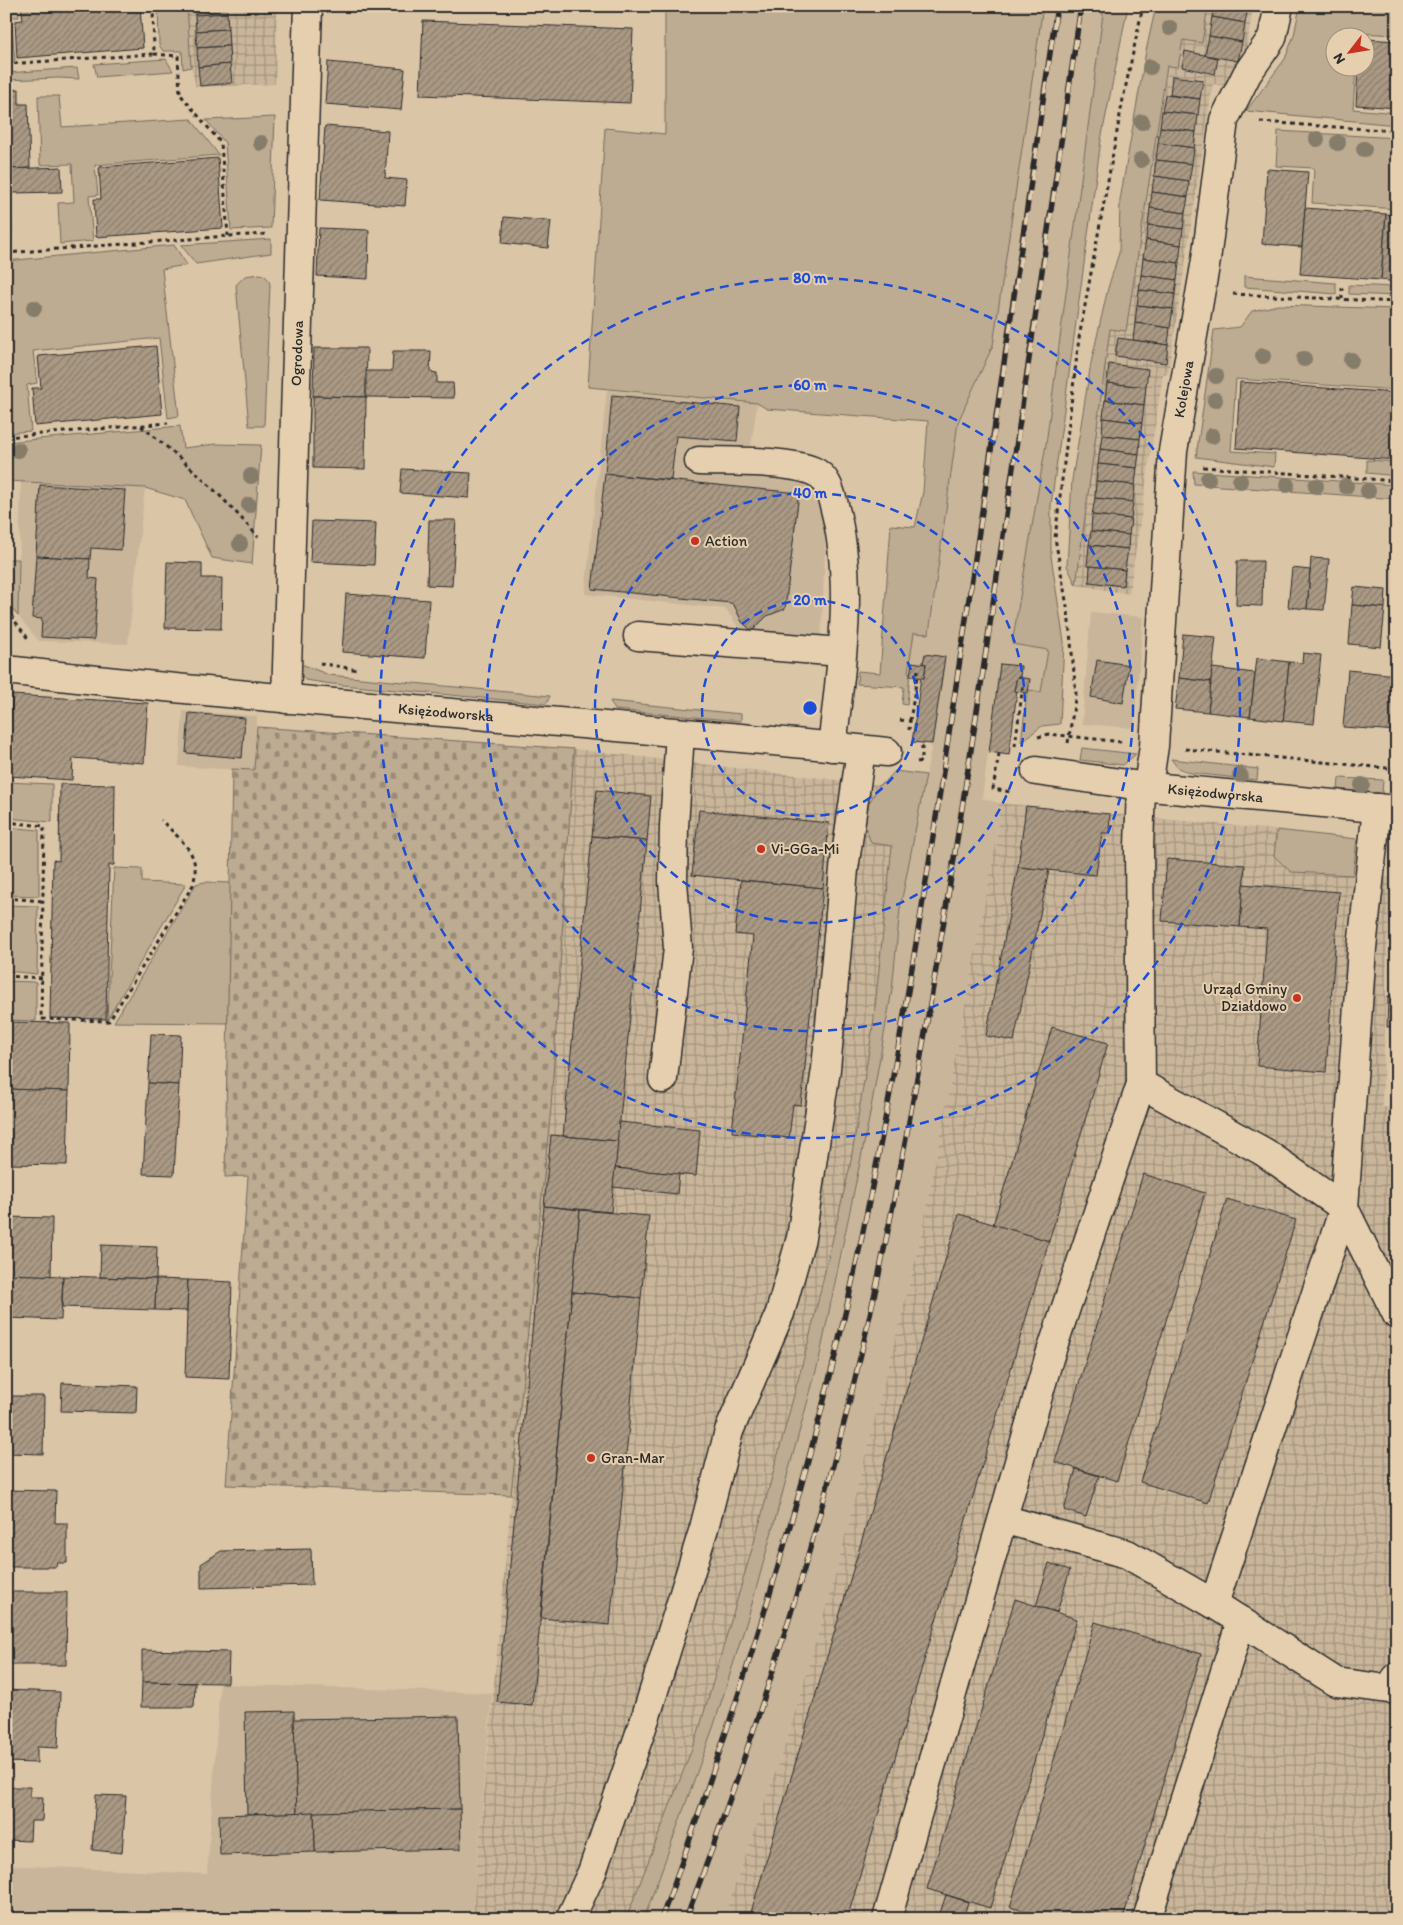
<svg xmlns="http://www.w3.org/2000/svg" width="1403" height="1925" font-family="Itim,sans-serif">
	<style>
		.built { fill: #c9b59a }
		.industrial { fill: url(#industrial-grid) }
		.green { fill: #bdab92; stroke: #746b5e }
		.cemetery { fill: url(#cemetery-stones); stroke: #746b5e }
		.building { fill: url(#building-hatch); stroke: #2b2b2b }
		.lines { fill: none; stroke-linecap: round; stroke-linejoin: round }
		.minor-casing { stroke: #2b2b2b; stroke-width: 31 }
		.path { stroke: #2b2b2b; stroke-width: 3; stroke-dasharray: 4 4; stroke-linecap: butt }
		.minor { stroke: #e6cfaf; stroke-width: 28 }
		.rail-casing { stroke: #2b2b2b; stroke-width: 5.5 }
		.rail { stroke: #e6cfaf; stroke-width: 4; stroke-dasharray: 11; stroke-linecap: butt }
		.tree { fill: #867b6b }
		.ring { fill: none; stroke: #1d4ed8; stroke-width: 2.5; stroke-dasharray: 9 6 }
		.poi-dot { fill: #c8321e; stroke: #e6cfaf; stroke-width: 2 }
		.labels { text-anchor: middle; dominant-baseline: central; stroke-width: 4; stroke-linejoin: round; paint-order: stroke }
		.street-label { font-size: 15px; fill: #2b2b2b; stroke: #e6cfaf }
		.poi-label { font-size: 15px; fill: #2b2b2b; stroke: #e6cfaf; text-anchor: start }
		.centre { fill: #1d4ed8; stroke: #e6cfaf; stroke-width: 2.5 }
		.ring-label { font-size: 15px; text-anchor: middle; font-weight: bold; fill: #1d4ed8; stroke: #e6cfaf; stroke-width: 4; stroke-linejoin: round; paint-order: stroke }
	</style>
	<defs>
		<pattern id="industrial-grid" width="8" height="8" patternUnits="userSpaceOnUse" patternTransform="scale(1.25)"><rect width="8" height="8" fill="#c9b59a"/><path d="M0 4h8M4 0v8" fill="none" stroke="#a3937e"/></pattern>
		<pattern id="cemetery-stones" width="16" height="16" patternUnits="userSpaceOnUse" patternTransform="scale(1.25)"><rect width="16" height="16" fill="#bdab92"/><path d="M2 7V4a2 2 0 0 1 4 0v3zM10 15v-3a2 2 0 0 1 4 0v3z" fill="#9a8b77"/></pattern>
		<pattern id="building-hatch" width="6" height="6" patternUnits="userSpaceOnUse" patternTransform="scale(1.25)"><rect width="6" height="6" fill="#aa9984"/><path d="M-1 1l2-2M0 6l6-6M5 7l2-2" fill="none" stroke="#8b7d6c"/></pattern>
	</defs>
	<rect width="100%" height="100%" fill="#dbc5a7"/>
	<filter id="ink" filterUnits="userSpaceOnUse"><feTurbulence type="fractalNoise" baseFrequency=".02" numOctaves="2"/><feDisplacementMap in="SourceGraphic" scale="10" xChannelSelector="R" yChannelSelector="G"/><feConvolveMatrix kernelMatrix="1 2 1 2 8 2 1 2 1" color-interpolation-filters="sRGB"/></filter>
	<g filter="url(#ink)">
		<g class="built">
			<path d="M1043,6H1104L1046,444L1012,644L1048,650L1041,692L1029,690L1030,679L1020,677L1021,666L1000,664L982,798L999,803L997,838L920,1242L834,1579L787,1739L723,1919H644L714,1725L750,1611L819,1360L845,1241L892,990L900,909L932,744L944,657L925,654L923,663L912,662L910,673L908,672L914,632L930,634L958,422L993,345Z"/>
			<path d="M607,390L757,403L750,454L693,469L809,482L827,507L821,641L742,633L726,609L585,594Z"/>
			<path d="M21,481L145,488L128,644L39,641L18,616Z"/>
			<path d="M1091,612L1143,617L1134,728L1082,724Z"/>
			<path d="M183,711L257,716L254,771L179,766Z"/>
			<path d="M220,1684L492,1693L472,1919H6V1865L207,1874Z"/>
		</g>
		<g class="industrial">
			<path d="M187,6H277L275,84L196,87L191,67Z"/>
			<path d="M1208,6H1253L1243,73L1233,71L1230,87L1213,84L1168,374H1163L1129,594L1076,585L1110,329L1126,331L1168,66L1178,67L1183,40L1202,43Z"/>
			<path d="M574,749L880,785L871,843L892,845L873,1026L850,1166L809,1339L759,1525L698,1733L626,1919H472L524,1362Z"/>
			<path d="M999,803L1277,830L1274,856L1291,872L1390,877L1382,1107L1397,1108V1919H723L787,1739L834,1579L903,1308L920,1242L997,838Z"/>
		</g>
		<g class="green">
			<path d="M6,6H18L19,17H11L15,61H6Z"/>
			<path d="M158,6H187L191,67L183,69L182,51H163L159,45Z"/>
			<path d="M665,6H1043L993,345L958,422L929,634L914,633L908,672L910,673L907,705L902,704L904,687L857,684L858,671L880,673L891,525L915,527L923,492L928,421L767,409L757,403L588,387L605,128L665,134Z"/>
			<path d="M1104,6H1128L1101,140L1051,505V556L1064,642L1060,724L1042,726L1021,742L1027,693L1029,690L1041,692L1048,650L1012,644L1046,444Z"/>
			<path d="M1156,6H1208L1202,43L1183,40L1178,67L1167,66L1126,331L1110,329L1076,585L1067,566L1072,480L1091,363L1108,288L1119,253L1120,200L1146,51Z"/>
			<path d="M1300,6H1397V35L1358,33L1357,37L1336,38V68H1356L1353,109L1396,113L1397,125L1246,111L1285,59L1294,35Z"/>
			<path d="M166,59L173,71L97,77L94,64Z"/>
			<path d="M77,68L79,79L59,78L6,80V73Z"/>
			<path d="M38,96H59L62,127L191,119L219,155L95,165L98,195L89,196L93,241L60,244L58,203L74,202L72,164L40,165Z"/>
			<path d="M275,117L271,228L231,230L225,143L206,120Z"/>
			<path d="M1278,131L1397,138V209L1312,203L1314,168L1276,166Z"/>
			<path d="M271,239V253L196,264L181,245Z"/>
			<path d="M174,245L187,265L162,269L179,416L168,418L159,338L33,351L37,383L27,385L31,431L6,433V261Z"/>
			<path d="M260,274C267,276 269,279 270,285L264,426H249L236,285L245,276Z"/>
			<path d="M1244,276L1336,283V294L1244,287Z"/>
			<path d="M1349,285L1397,287V296L1349,294Z"/>
			<path d="M1278,305L1397,309V390L1236,379L1231,451L1275,454L1274,467L1196,457L1214,330L1240,327L1252,311Z"/>
			<path d="M180,426L183,448L216,444L261,445L252,564L212,558L185,500L145,488L6,481V442Z"/>
			<path d="M1367,460L1397,462V476L1367,473Z"/>
			<path d="M1193,471L1397,485V499L1194,484Z"/>
			<path d="M6,559H19L18,616L6,601Z"/>
			<path d="M304,665L329,675L550,696L546,704L332,684L305,680L299,672V666Z"/>
			<path d="M610,701L741,714V721L615,710Z"/>
			<path d="M1082,748L1136,754L1123,765L1080,760Z"/>
			<path d="M1171,759L1258,769L1257,780L1191,773L1178,768Z"/>
			<path d="M895,771L926,775L900,909L892,990L869,1119L819,1360L750,1611L714,1725L644,1919H626L698,1733L759,1525L809,1339L850,1166L873,1026L892,846L871,843L864,823L869,803L880,784L885,782Z"/>
			<path d="M1339,778L1383,780L1382,794L1338,791Z"/>
			<path d="M6,782L52,784V822L6,818Z"/>
			<path d="M6,827L39,830V896L6,895Z"/>
			<path d="M1277,830L1357,839L1353,875L1291,872L1274,856Z"/>
			<path d="M114,868L142,869V882L186,884L107,1020Z"/>
			<path d="M204,882L231,883L228,1023L114,1022L196,884Z"/>
			<path d="M6,905L38,906L37,974L6,971Z"/>
			<path d="M6,981L36,982V1021L6,1020Z"/>
		</g>
		<path class="cemetery" d="M257,727L574,749L551,1108L511,1495L226,1485L248,1176L225,1177L232,769L254,770Z"/>
		<g class="building">
			<path d="M21,6H140L143,48L17,58L15,21L23,20Z"/>
			<path d="M194,6H226L227,13L195,15Z"/>
			<path d="M1214,6L1248,8L1245,23L1212,17Z"/>
			<path d="M227,13L228,29L196,31L195,15Z"/>
			<path d="M1212,17L1245,23L1242,42L1209,36Z"/>
			<path d="M423,21L633,29L630,103L420,95Z"/>
			<path d="M228,29L229,46L197,48L196,31Z"/>
			<path d="M1209,36L1242,42L1238,61L1205,55Z"/>
			<path d="M1366,39L1397,41V108L1356,105L1358,68H1366Z"/>
			<path d="M229,46L230,64L198,67L197,48Z"/>
			<path d="M1185,51L1218,58L1215,74L1182,67Z"/>
			<path d="M328,62L405,69L401,110L325,104Z"/>
			<path d="M230,64L232,83L200,86L198,67Z"/>
			<path d="M1172,76L1203,80L1200,99L1170,95Z"/>
			<path d="M19,89V104H28L30,168L6,169V90Z"/>
			<path d="M1165,95L1200,99L1198,115L1162,111Z"/>
			<path d="M1162,111L1198,115L1196,132L1160,127Z"/>
			<path d="M325,126L388,131L385,178L407,180L405,206L320,200Z"/>
			<path d="M1160,127L1196,132L1194,148L1158,143Z"/>
			<path d="M1158,143L1194,148L1192,164L1156,160Z"/>
			<path d="M218,158L223,228L96,237L94,199H101L99,167Z"/>
			<path d="M1156,160L1192,164L1189,181L1154,176Z"/>
			<path d="M61,167L62,192L11,193L10,169Z"/>
			<path d="M6,169H10L12,234L6,235Z"/>
			<path d="M1267,169L1308,172L1302,247L1262,244Z"/>
			<path d="M1154,176L1189,181L1188,197L1152,192Z"/>
			<path d="M1152,192L1188,197L1185,213L1150,208Z"/>
			<path d="M1150,208L1185,213L1183,229L1148,225Z"/>
			<path d="M1305,208L1386,214L1381,280L1300,274Z"/>
			<path d="M1386,214L1397,215V282L1381,280Z"/>
			<path d="M504,217L551,221L548,248L502,243Z"/>
			<path d="M1148,225L1183,229L1181,245L1146,240Z"/>
			<path d="M319,228L369,230L368,279L317,276Z"/>
			<path d="M1146,240L1181,245L1179,263L1143,258Z"/>
			<path d="M1143,258L1179,263L1177,280L1141,275Z"/>
			<path d="M1141,275L1177,280L1175,294L1139,290Z"/>
			<path d="M1139,290L1175,294L1173,309L1137,305Z"/>
			<path d="M1137,305L1173,309L1170,328L1135,323Z"/>
			<path d="M1135,323L1170,328L1168,345L1133,340Z"/>
			<path d="M1118,338L1168,345L1166,363L1115,356Z"/>
			<path d="M156,346L162,414L35,426L32,388H41L38,356Z"/>
			<path d="M314,348H367L366,397L313,396Z"/>
			<path d="M393,351H431L430,372L437,373V383H453L454,398L366,397V371H392Z"/>
			<path d="M1109,364L1148,369L1146,387L1107,383Z"/>
			<path d="M1240,382L1397,393V460L1236,448Z"/>
			<path d="M1107,383L1146,387L1144,405L1105,400Z"/>
			<path d="M612,395L740,407L737,441L676,436L671,480L605,474Z"/>
			<path d="M313,396L366,397L365,469L313,468Z"/>
			<path d="M1105,400L1144,405L1142,423L1103,418Z"/>
			<path d="M1103,418L1142,423L1140,439L1102,435Z"/>
			<path d="M1102,435L1140,439L1139,454L1100,449Z"/>
			<path d="M1100,449L1139,454L1137,468L1098,464Z"/>
			<path d="M1098,464L1137,468L1135,485L1096,481Z"/>
			<path d="M402,469L471,473L469,498L400,493Z"/>
			<path d="M605,474L799,493L785,609L767,616L752,631L742,622L735,607L731,603L592,589Z"/>
			<path d="M1096,481L1135,485L1133,502L1095,498Z"/>
			<path d="M40,485L125,490L121,550L91,548L90,559L36,556Z"/>
			<path d="M1095,498L1133,502L1131,519L1092,515Z"/>
			<path d="M1092,515L1131,519L1129,535L1091,531Z"/>
			<path d="M429,520H456L452,586L427,585Z"/>
			<path d="M312,521L376,523L374,565L310,562Z"/>
			<path d="M1091,531L1129,535L1128,549L1089,545Z"/>
			<path d="M1089,545L1128,549L1125,570L1087,566Z"/>
			<path d="M36,556L90,559L89,578L98,579L94,640L41,637L42,619L32,618Z"/>
			<path d="M1311,558L1329,559L1324,610L1307,609Z"/>
			<path d="M1237,561H1263L1262,606L1236,605Z"/>
			<path d="M167,562L202,563V578H222L221,629L165,628Z"/>
			<path d="M1090,566L1125,570L1123,586L1089,582Z"/>
			<path d="M1292,568L1310,570L1307,609L1288,607Z"/>
			<path d="M1354,587L1386,590L1385,608L1352,605Z"/>
			<path d="M346,594L429,600L425,658L342,652Z"/>
			<path d="M1352,605L1385,608L1381,647L1349,644Z"/>
			<path d="M1183,634L1216,637L1211,682L1179,678Z"/>
			<path d="M1303,653L1321,655L1314,724L1283,721L1289,662L1302,663Z"/>
			<path d="M925,654L945,657L932,744L912,742L921,677L924,678L926,664L923,663Z"/>
			<path d="M1257,658L1289,662L1283,721L1250,717Z"/>
			<path d="M1097,660L1129,665L1123,703L1091,697Z"/>
			<path d="M912,662L926,664L924,678L910,676Z"/>
			<path d="M1000,664L1021,666L1020,677H1017L1014,691H1017L1009,755L989,752Z"/>
			<path d="M1212,668L1255,673L1250,717L1208,712Z"/>
			<path d="M1348,670L1397,675V731L1343,727Z"/>
			<path d="M1017,677L1030,679L1028,693L1014,691Z"/>
			<path d="M1179,678L1211,682L1208,712L1175,709Z"/>
			<path d="M12,695L148,703L144,763L73,758L72,780L8,776Z"/>
			<path d="M189,713L245,718L242,758L186,753Z"/>
			<path d="M60,784L115,785L114,865H109L106,1019L50,1018L53,860L59,861Z"/>
			<path d="M597,790L651,796L647,841L592,836Z"/>
			<path d="M1026,806L1110,814L1109,833H1102L1096,875L1018,867Z"/>
			<path d="M699,810L829,823L823,888L692,875Z"/>
			<path d="M592,836L647,841L618,1141L563,1136Z"/>
			<path d="M1167,859L1245,865L1240,927L1162,921Z"/>
			<path d="M1018,867L1049,870L1014,1041L986,1036Z"/>
			<path d="M741,880L823,888L801,1105L793,1104L789,1138L732,1132L753,936L735,934Z"/>
			<path d="M1243,884L1339,892L1326,1072L1257,1066L1267,929L1240,927Z"/>
			<path d="M1388,996H1397V1027H1387Z"/>
			<path d="M6,1022L70,1023L69,1091L6,1089Z"/>
			<path d="M1052,1027L1108,1043L1049,1241L993,1225Z"/>
			<path d="M151,1034L181,1035L179,1085L148,1083Z"/>
			<path d="M148,1083L179,1085L174,1175L143,1174Z"/>
			<path d="M6,1089L69,1091L67,1165L6,1164Z"/>
			<path d="M619,1122L700,1130L696,1176L615,1168Z"/>
			<path d="M551,1135L618,1141L611,1212L544,1206Z"/>
			<path d="M615,1168L679,1174L677,1194L613,1187Z"/>
			<path d="M1143,1174L1205,1193L1117,1481L1055,1462Z"/>
			<path d="M1227,1199L1296,1220L1208,1503L1140,1482Z"/>
			<path d="M544,1206L580,1210L532,1705L497,1702Z"/>
			<path d="M580,1210L649,1216L641,1298L572,1292Z"/>
			<path d="M959,1214L1049,1241L847,1919H749Z"/>
			<path d="M6,1217L52,1218L51,1276L6,1274Z"/>
			<path d="M101,1245L157,1247L156,1279L100,1277Z"/>
			<path d="M6,1274L63,1276L61,1320L6,1318Z"/>
			<path d="M63,1276L156,1279L155,1310L62,1307Z"/>
			<path d="M156,1279L188,1280L187,1311L155,1310Z"/>
			<path d="M188,1280L232,1282L229,1379L185,1377Z"/>
			<path d="M572,1292L641,1298L610,1625L541,1618Z"/>
			<path d="M62,1383L137,1386L136,1413L61,1411Z"/>
			<path d="M6,1396H44L43,1454L6,1453Z"/>
			<path d="M1076,1469L1099,1476L1086,1517L1064,1510Z"/>
			<path d="M6,1490L56,1491L55,1523H67V1563H57L56,1567H6Z"/>
			<path d="M311,1549L312,1585L201,1588V1564L221,1551Z"/>
			<path d="M1049,1563L1070,1570L1057,1612L1036,1606Z"/>
			<path d="M6,1592H67L66,1665H6Z"/>
			<path d="M1015,1599L1077,1619L990,1908L927,1889Z"/>
			<path d="M1095,1622L1201,1654L1123,1919H1051L1010,1907Z"/>
			<path d="M142,1650L229,1652L228,1683L142,1682Z"/>
			<path d="M142,1682L195,1683L194,1707H141Z"/>
			<path d="M6,1690L60,1692L58,1748L37,1747V1763L6,1762Z"/>
			<path d="M294,1711L297,1813L247,1814L245,1712Z"/>
			<path d="M458,1716L460,1809L297,1813L294,1719Z"/>
			<path d="M6,1787H30V1797H43L42,1821H31L30,1841L6,1840Z"/>
			<path d="M96,1795L126,1796L122,1853L92,1850Z"/>
			<path d="M460,1809L461,1849L315,1852L314,1812Z"/>
			<path d="M314,1812L315,1852L220,1855L219,1815Z"/>
			<path d="M946,1895L968,1902L963,1919H938Z"/>
		</g>
		<g class="lines">
			<defs>
				<g id="minor">
					<path d="M699,461C729,462 787,460 813,471C827,477 830,491 834,505C855,583 841,668 832,747"/>
					<path d="M638,636L841,652"/>
					<path id="s1" d="M6,670C299,704 594,722 887,752"/>
					<path id="s2" d="M286,699L308,6"/>
					<path id="s3" d="M1036,771L1141,786L1397,810"/>
					<path id="s4" d="M1148,786L1154,746L1173,451L1206,260L1224,120L1247,74L1272,38L1279,6"/>
					<path d="M663,1079L678,948L673,881L674,826L680,733"/>
					<path d="M1141,1084L1264,1152L1344,1208L1397,1315"/>
					<path d="M1003,1519L1127,1554L1214,1604L1336,1682L1388,1689L1397,1677"/>
					<path d="M1214,1604L1344,1208L1362,948L1377,808"/>
					<path d="M570,1919L592,1872L647,1713L704,1528L729,1431L780,1313L801,1238L826,1069L844,869L861,750"/>
					<path d="M887,1919L1049,1358L1141,1084L1139,847L1141,786"/>
					<path d="M1147,1919L1241,1621"/>
				</g>
			</defs>
			<use href="#minor" class="minor-casing"/>
			<g class="path">
				<path d="M154,54L178,56L180,94L221,143L228,236"/>
				<path d="M6,64L154,54L153,6"/>
				<path d="M1260,122L1397,131"/>
				<path d="M6,253L228,236L269,234"/>
				<path d="M1233,294L1397,302"/>
				<path d="M1342,299V288"/>
				<path d="M141,426C183,459 223,496 258,537"/>
				<path d="M6,437L168,423"/>
				<path d="M1203,467L1397,481"/>
				<path d="M6,609L29,640"/>
				<path d="M320,663L358,670"/>
				<path d="M900,720L910,721L909,730"/>
				<path d="M910,721L918,670"/>
				<path d="M1038,737L1049,734L1122,742"/>
				<path d="M1068,743L1076,693L1068,612L1055,538L1079,338L1123,99L1143,6"/>
				<path d="M1015,746L1023,685"/>
				<path d="M1185,749L1397,769"/>
				<path d="M999,754L993,789L1011,792"/>
				<path d="M917,762L922,761V743"/>
				<path d="M6,822L44,826L41,1019L109,1021L193,885C202,853 181,841 161,820"/>
				<path d="M6,898L43,901"/>
				<path d="M6,976L42,978"/>
			</g>
			<use href="#minor" class="minor"/>
			<defs>
				<g id="rail">
					<path d="M661,1919C687,1851 709,1783 732,1714C787,1546 835,1375 869,1202C908,1009 937,814 966,619C997,415 1028,211 1057,6"/>
					<path d="M686,1919C764,1714 829,1503 876,1288C919,1086 951,882 982,678C1016,454 1049,230 1081,6"/>
				</g>
			</defs>
			<use href="#rail" class="rail-casing"/>
			<use href="#rail" class="rail"/>
		</g>
		<g class="tree">
			<circle cx="1170" cy="28" r="8"/>
			<circle cx="1150" cy="67" r="8"/>
			<circle cx="1142" cy="122" r="8"/>
			<circle cx="1317" cy="139" r="8"/>
			<circle cx="261" cy="143" r="8"/>
			<circle cx="1338" cy="143" r="8"/>
			<circle cx="1364" cy="149" r="8"/>
			<circle cx="1141" cy="160" r="8"/>
			<circle cx="34" cy="308" r="8"/>
			<circle cx="1263" cy="356" r="8"/>
			<circle cx="1304" cy="359" r="8"/>
			<circle cx="1351" cy="360" r="8"/>
			<circle cx="1216" cy="376" r="8"/>
			<circle cx="1215" cy="400" r="8"/>
			<circle cx="1212" cy="436" r="8"/>
			<circle cx="18" cy="450" r="8"/>
			<circle cx="251" cy="476" r="8"/>
			<circle cx="1208" cy="479" r="8"/>
			<circle cx="1240" cy="481" r="8"/>
			<circle cx="1287" cy="485" r="8"/>
			<circle cx="1316" cy="486" r="8"/>
			<circle cx="1346" cy="486" r="8"/>
			<circle cx="1368" cy="491" r="8"/>
			<circle cx="249" cy="505" r="8"/>
			<circle cx="240" cy="544" r="8"/>
			<circle cx="1240" cy="775" r="8"/>
			<circle cx="1362" cy="785" r="8"/>
		</g>
	</g>
	<g class="ring">
		<circle cx="810" cy="708" r="108"/>
		<circle cx="810" cy="708" r="215"/>
		<circle cx="810" cy="708" r="323"/>
		<circle cx="810" cy="708" r="430"/>
	</g>
	<g class="poi-dot">
		<circle cx="695" cy="541" r="5"/>
		<circle cx="761" cy="849" r="5"/>
		<circle cx="1297" cy="998" r="5"/>
		<circle cx="591" cy="1458" r="5"/>
	</g>
	<g class="labels">
		<g class="street-label">
			<text stroke="none"><textPath href="#s2" startOffset="346">Ogrodowa</textPath></text>
			<text stroke="none"><textPath href="#s4" startOffset="399">Kolejowa</textPath></text>
			<text stroke="none"><textPath href="#s1" startOffset="442">Księżodworska</textPath></text>
			<text stroke="none"><textPath href="#s3" startOffset="181">Księżodworska</textPath></text>
		</g>
		<g class="poi-label">
			<text x="705" y="541">Action</text>
			<text x="771" y="849">Vi-GGa-Mi</text>
			<text x="1287" y="989" text-anchor="end">Urząd Gminy<tspan x="1287" dy="17">Działdowo</tspan></text>
			<text x="601" y="1458">Gran-Mar</text>
		</g>
	</g>
	<circle cx="810" cy="708" r="8" class="centre"/>
	<g class="ring-label">
		<text x="810" y="283">80 m</text>
		<text x="810" y="390">60 m</text>
		<text x="810" y="498">40 m</text>
		<text x="810" y="605">20 m</text>
	</g>
	<rect width="1403" height="1925" fill="none" stroke="#e6cfaf" stroke-width="25"/>
	<rect x="12" y="12" width="1378" height="1900" fill="none" stroke="#2b2b2b" stroke-width="2" filter="url(#ink)"/>
	<g transform="translate(1350 52) rotate(239)"><circle r="24" fill="#e6cfaf" stroke="#9b8d7a"/>
	<path d="M0-4L9 19L0 12L-9 19Z" fill="#c8321e"/>
	<text y="-8" font-size="14" font-weight="bold" text-anchor="middle" fill="#2b2b2b">N</text>
	</g>
</svg>
